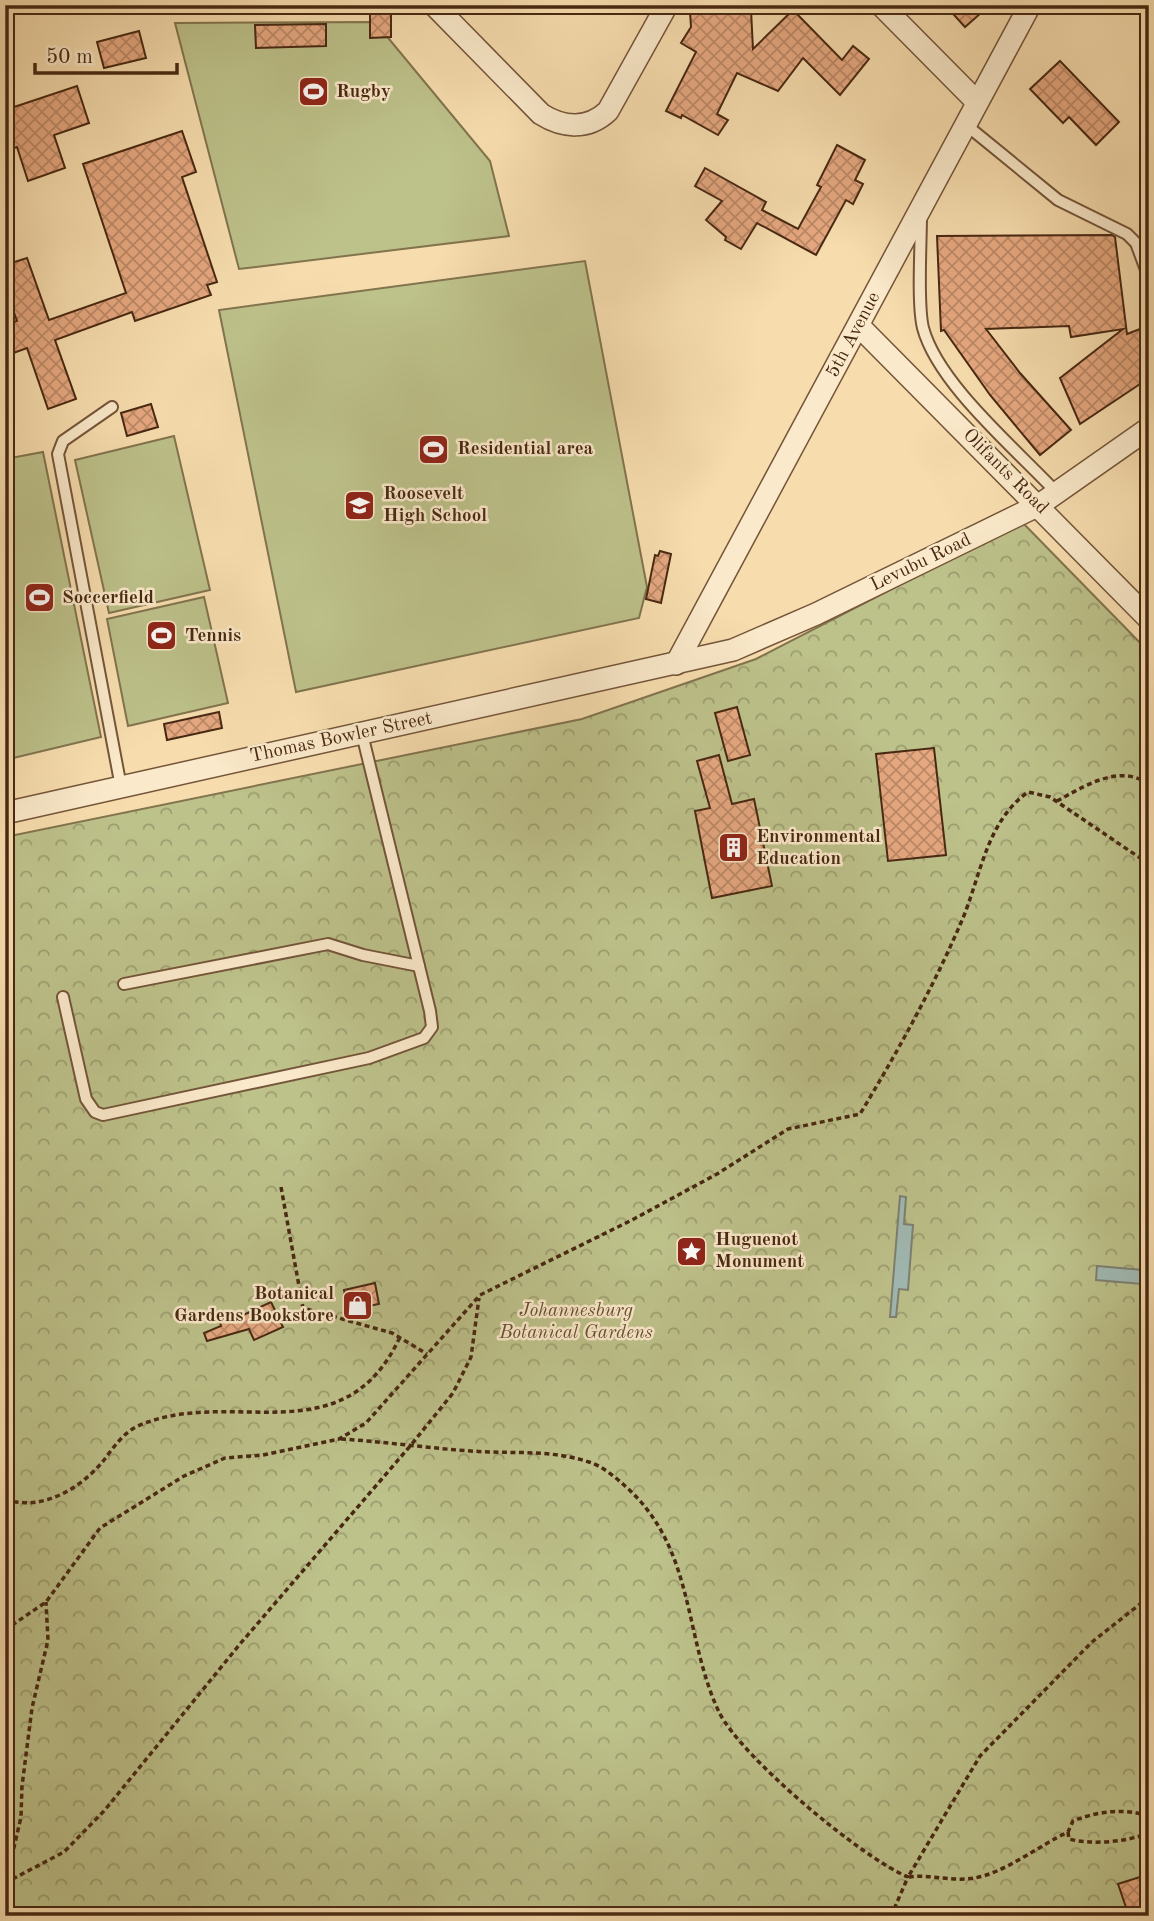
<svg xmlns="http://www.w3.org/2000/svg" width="1154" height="1921" font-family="'Old Standard TT',serif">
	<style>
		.park { fill: url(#park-crowns); stroke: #82744e; stroke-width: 2 }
		.pitch { fill: #bdc18a; stroke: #82744e; stroke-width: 2 }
		.water { fill: #a0bab4; stroke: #7d8073; stroke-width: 2 }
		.building { fill: url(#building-cross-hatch); stroke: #482812; stroke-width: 2 }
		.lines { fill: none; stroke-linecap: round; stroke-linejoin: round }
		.lane-casing { stroke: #745539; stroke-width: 14 }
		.street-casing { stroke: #745539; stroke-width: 24 }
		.path { stroke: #482812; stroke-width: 3.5; stroke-dasharray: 5 3.5; stroke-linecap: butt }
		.lane { stroke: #fae9ca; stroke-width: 10 }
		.street { stroke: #fae9ca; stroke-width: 21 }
		.labels { text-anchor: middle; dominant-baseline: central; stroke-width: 5; stroke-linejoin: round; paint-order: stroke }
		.poi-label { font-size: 19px; font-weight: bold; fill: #482812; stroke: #fae9ca; text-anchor: start }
		.street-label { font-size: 19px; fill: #482812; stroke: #fae9ca }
		.park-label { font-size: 19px; font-style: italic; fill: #654e30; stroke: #fae9ca }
	</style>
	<defs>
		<pattern id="park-crowns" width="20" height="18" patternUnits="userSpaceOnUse" patternTransform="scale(1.75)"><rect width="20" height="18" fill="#bdc18a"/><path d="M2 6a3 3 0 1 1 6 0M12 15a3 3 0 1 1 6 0" fill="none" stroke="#9c9d6f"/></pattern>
		<pattern id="building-cross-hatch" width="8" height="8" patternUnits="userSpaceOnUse" patternTransform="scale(1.75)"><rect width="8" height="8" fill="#e6a880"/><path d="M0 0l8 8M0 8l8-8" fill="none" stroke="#bc8967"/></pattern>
	</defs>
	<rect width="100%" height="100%" fill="#f7ddae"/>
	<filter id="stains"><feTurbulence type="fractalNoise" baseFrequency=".00286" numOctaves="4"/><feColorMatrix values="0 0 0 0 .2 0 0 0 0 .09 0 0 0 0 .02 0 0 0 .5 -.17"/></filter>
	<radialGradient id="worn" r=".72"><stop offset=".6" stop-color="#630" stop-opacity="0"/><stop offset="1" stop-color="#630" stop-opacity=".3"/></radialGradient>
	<path class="park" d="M1022,522L1149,652V1916H5V837L582,719L756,659Z"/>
	<g class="pitch">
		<path d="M375,22L490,161L509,236L239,269L175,23Z"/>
		<path d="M585,261L647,587L639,618L296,692L219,310Z"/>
		<path d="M174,436L210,590L109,613L75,460Z"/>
		<path d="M43,452L101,737L5,760V459Z"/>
		<path d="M204,597L228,703L128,726L107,619Z"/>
	</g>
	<g class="water">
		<path d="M900,1196L906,1197L904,1224L913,1225L908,1290L899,1289L896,1317H890Z"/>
		<path d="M1097,1266L1143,1270L1142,1284L1096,1280Z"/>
	</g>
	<g class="building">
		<path d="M945,5H974L981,13L965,27Z"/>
		<path d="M751,10L753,49L793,10L842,60L853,46L869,59L840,95L803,58L778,91L737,73L717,114L728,120L718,135L682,115L681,118L666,111L696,52L681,43L691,27L690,12Z"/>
		<path d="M370,14H391V37L370,38Z"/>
		<path d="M326,24V46L256,48L255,25Z"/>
		<path d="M139,31L146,58L104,68L97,42Z"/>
		<path d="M1060,61L1119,122L1096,145L1069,117L1063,123L1030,89Z"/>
		<path d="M77,86L89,123L54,135L65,168L28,181L17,147L5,151V110Z"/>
		<path d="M182,131L196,172L182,177L217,282L207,285L211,295L135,321L132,312L55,340L76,399L48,409L27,348L5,356V325L17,321L5,288V265L27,258L49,320L126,293L83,164Z"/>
		<path d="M837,145L865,160L855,180L863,184L853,204L846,200L816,255L757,223L741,249L725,240L726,237L706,220L722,201L695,186L705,168L766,202L762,210L798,229L821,187L817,185Z"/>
		<path d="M1112,235L1115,237L1127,334L1140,329L1149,339V378L1080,424L1060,378L1123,329L1071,337L1069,326L986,329L1020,373L1071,430L1040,455L990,395L944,330L941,331L937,236Z"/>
		<path d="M151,404L158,427L127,436L121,413Z"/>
		<path d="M660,551L671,554L661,603L646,599L655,555L658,556Z"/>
		<path d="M737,707L750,755L728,761L715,713Z"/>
		<path d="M219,712L222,728L167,740L164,724Z"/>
		<path d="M934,748L946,855L888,861L876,754Z"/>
		<path d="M719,755L732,804L754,799L772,886L712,898L695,811L710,808L697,761Z"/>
		<path d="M375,1283L379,1304L348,1310L344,1290Z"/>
		<path d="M271,1302L283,1327L254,1340L249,1329L207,1341L204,1333L221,1326L219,1318L238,1313L239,1317Z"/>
		<path d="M1149,1874V1916H1129L1118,1884Z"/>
	</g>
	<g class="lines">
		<defs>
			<g id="lane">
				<path d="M965,124L1058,200L1127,234L1136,243L1149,278"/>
				<path d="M921,216C921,244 917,304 923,328C938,384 1016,449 1056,492"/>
				<path d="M112,407L63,441L58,454L121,787"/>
				<path d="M124,984L328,944L363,955L419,966"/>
				<path d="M63,997L86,1099L95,1112L103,1115L369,1058L424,1038L432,1027L430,1011L362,734"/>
			</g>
			<g id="street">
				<path d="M434,5L541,114C563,128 588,130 608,111L667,5"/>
				<path d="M881,5L977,102"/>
				<path d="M859,326L1149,619"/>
				<path d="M676,664L1030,5"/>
				<path d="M5,813L733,650L816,614L1039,505L1149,428"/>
			</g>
		</defs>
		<use href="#lane" class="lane-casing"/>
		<use href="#street" class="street-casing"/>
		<g class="path">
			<path d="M1057,801C1083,787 1121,762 1149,785"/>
			<path d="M281,1187L303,1308L392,1333L427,1354"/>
			<path d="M341,1439C391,1442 440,1450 489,1452C523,1453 556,1451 589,1462C602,1466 615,1477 624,1485C696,1548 683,1636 719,1712C741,1757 862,1858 908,1877L891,1916"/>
			<path d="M5,1502C16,1501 27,1504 37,1502C63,1498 88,1480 104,1460C113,1448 124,1432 138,1426C230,1385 343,1459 400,1337"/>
			<path d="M1149,1597L1092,1642L980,1756L908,1877C931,1874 952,1882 974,1878C1003,1874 1040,1845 1068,1832L1073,1821C1095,1812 1122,1808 1145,1815L1149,1822"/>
			<path d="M5,1630L46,1602L100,1528L184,1476L225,1458L263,1455L339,1439L366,1423L480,1295L632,1220L717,1174L788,1129L860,1114C898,1051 934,986 963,918C981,874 987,821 1028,792L1050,797L1149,864"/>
			<path d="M1068,1832L1069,1839C1091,1845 1125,1842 1146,1834L1149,1824"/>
			<path d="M6,1882L21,1817L22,1786L32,1708L48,1640L46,1602"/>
			<path d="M5,1883L64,1852L104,1811L240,1644L411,1445L453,1393L471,1357L479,1298"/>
		</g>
		<use href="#lane" class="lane"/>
		<use href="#street" class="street"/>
	</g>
	<defs>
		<symbol id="stadium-square" viewBox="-11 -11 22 22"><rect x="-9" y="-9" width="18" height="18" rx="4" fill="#8f2418" stroke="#fae9ca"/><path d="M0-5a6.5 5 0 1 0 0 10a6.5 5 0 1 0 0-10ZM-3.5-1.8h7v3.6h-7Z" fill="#fff"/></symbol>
		<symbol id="school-square" viewBox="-11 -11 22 22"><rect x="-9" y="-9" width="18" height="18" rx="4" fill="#8f2418" stroke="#fae9ca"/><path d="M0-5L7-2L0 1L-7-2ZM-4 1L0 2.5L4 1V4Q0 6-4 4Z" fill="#fff"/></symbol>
		<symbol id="building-square" viewBox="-11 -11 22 22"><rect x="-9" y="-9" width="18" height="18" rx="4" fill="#8f2418" stroke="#fae9ca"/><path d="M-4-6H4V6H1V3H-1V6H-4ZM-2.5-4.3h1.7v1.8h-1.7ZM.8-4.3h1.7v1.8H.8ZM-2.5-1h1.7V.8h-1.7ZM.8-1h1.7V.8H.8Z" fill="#fff"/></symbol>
		<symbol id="sight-square" viewBox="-11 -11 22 22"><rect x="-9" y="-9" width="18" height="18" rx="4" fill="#8f2418" stroke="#fae9ca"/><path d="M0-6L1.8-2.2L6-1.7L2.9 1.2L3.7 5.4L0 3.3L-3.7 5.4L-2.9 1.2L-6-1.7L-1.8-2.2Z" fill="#fff"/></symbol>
		<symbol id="shop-square" viewBox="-11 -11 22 22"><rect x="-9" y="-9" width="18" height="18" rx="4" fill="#8f2418" stroke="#fae9ca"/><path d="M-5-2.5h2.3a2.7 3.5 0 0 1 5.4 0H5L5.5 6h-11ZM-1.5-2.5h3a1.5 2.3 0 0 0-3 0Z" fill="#fff"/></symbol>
	</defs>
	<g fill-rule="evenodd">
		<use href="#stadium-square" x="296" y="74" width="35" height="35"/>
		<use href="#stadium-square" x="416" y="432" width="35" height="35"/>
		<use href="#school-square" x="342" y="488" width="35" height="35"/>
		<use href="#stadium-square" x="22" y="580" width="35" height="35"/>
		<use href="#stadium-square" x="144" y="618" width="35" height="35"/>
		<use href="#building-square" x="716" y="830" width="35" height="35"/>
		<use href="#sight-square" x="674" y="1234" width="35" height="35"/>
		<use href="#shop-square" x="340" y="1288" width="35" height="35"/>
	</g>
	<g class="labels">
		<g class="poi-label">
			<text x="336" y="92">Rugby</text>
			<text x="457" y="449">Residential area</text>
			<text x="383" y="494">Roosevelt<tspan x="383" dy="22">High School</tspan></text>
			<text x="62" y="598">Soccerfield</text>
			<text x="185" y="636">Tennis</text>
			<text x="756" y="837">Environmental<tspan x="756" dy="22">Education</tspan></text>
			<text x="715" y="1240">Huguenot<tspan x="715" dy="22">Monument</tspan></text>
			<text x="334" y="1294" text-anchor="end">Botanical<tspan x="334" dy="22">Gardens Bookstore</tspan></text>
		</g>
		<g class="street-label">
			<text transform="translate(854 335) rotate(-62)">5th Avenue</text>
			<text transform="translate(1005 472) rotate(45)">Olifants Road</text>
			<text transform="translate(921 563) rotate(-26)">Levubu Road</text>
			<text transform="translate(341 738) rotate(-12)">Thomas Bowler Street</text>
		</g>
		<g class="park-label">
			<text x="576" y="1311">Johannesburg<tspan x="576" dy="22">Botanical Gardens</tspan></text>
		</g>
	</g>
	<rect width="1154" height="1921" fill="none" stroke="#f7ddae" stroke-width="28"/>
	<rect x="7" y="7" width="1140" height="1907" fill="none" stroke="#482812" stroke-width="3.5"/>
	<rect x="14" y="14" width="1126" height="1893" fill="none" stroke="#482812" stroke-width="2"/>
	<path d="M35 63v10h142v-10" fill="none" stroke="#482812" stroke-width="3.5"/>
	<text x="46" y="63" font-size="21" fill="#482812" stroke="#fae9ca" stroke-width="5" paint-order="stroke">50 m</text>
	<rect width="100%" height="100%" filter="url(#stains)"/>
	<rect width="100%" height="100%" fill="url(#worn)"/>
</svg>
